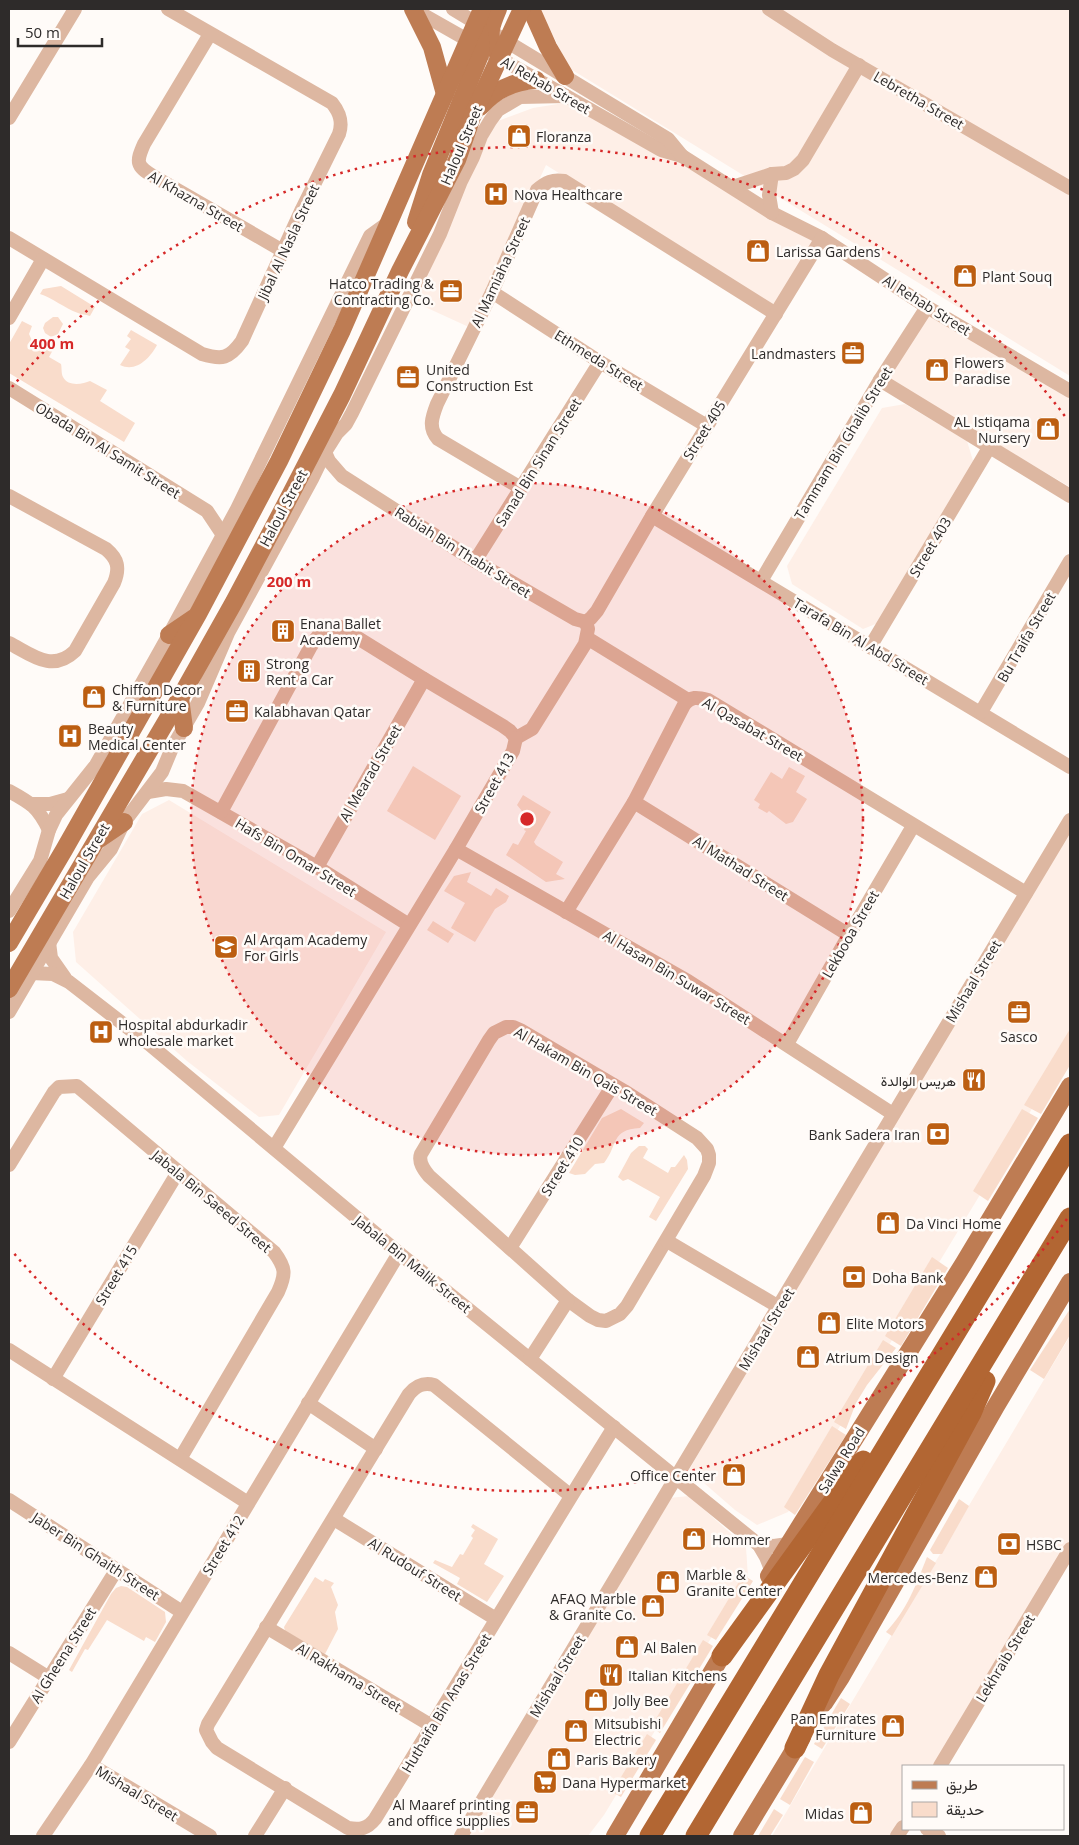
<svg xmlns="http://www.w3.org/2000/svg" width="1079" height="1845" font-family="'Open Sans',Vazirmatn,sans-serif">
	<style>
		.built { fill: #feefe7 }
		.green { fill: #f9dccb }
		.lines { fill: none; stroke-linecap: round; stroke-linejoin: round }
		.minor { stroke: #ddb7a1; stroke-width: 14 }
		.major { stroke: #be7c53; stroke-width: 18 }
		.highway { stroke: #b26633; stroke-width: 21 }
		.ring { fill: none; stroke: #d62828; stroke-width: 2.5; stroke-dasharray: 2.5 5 }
		.labels { text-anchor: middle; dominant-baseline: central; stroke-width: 5; stroke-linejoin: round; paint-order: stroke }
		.street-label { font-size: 14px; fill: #2e2b2a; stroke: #fffbf8 }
		.poi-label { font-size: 14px; fill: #2e2b2a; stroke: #fffbf8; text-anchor: start }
		.centre { fill: #d62828; stroke: #fffbf8; stroke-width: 2.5 }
		.ring-label { font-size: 15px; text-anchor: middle; font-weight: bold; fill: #d62828; stroke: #fffbf8; stroke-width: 5; stroke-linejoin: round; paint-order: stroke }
	</style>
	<rect width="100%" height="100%" fill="#fffbf8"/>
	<g class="built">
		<path d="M540,9H1070V376L569,68Z"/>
		<path d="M570,102L817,239L776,308L546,165L471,328L412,301L495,122L533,108Z"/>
		<path d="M933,307L1070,390V487L887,379Z"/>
		<path d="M905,404L967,441L974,464L878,623L863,629L792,584L787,566L882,408Z"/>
		<path d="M169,800L386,932L279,1115L259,1117L187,1061L76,962L73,932L142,814Z"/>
		<path d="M1070,829V1046L788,1512L757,1525L735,1510L689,1470L785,1304Z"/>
		<path d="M1070,1336V1540L934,1766H903V1818L892,1836H772Z"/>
		<path d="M689,1496L746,1547L748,1577L604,1815L588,1836H464L669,1498Z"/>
	</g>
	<g class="green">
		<path d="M61,286L95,307L90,316C85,314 82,315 78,313C64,308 53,298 40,294L43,289Z"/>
		<path d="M53,317H58L63,324L58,334L51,337L45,333L43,328L45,323Z"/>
		<path d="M22,321L32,326L29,334L34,345L39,348L50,346L54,348L49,357L61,364C62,368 61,373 63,377C68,387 83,384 90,381L107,390L100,401L135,423L124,442L9,373V344Z"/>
		<path d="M131,330L157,345C150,358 136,373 120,365L130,350L125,347L131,339L127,336Z"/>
		<path d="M413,766L461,796L435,840L387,811Z"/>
		<path d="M789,767L805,776L796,792L807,799L793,822L786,824L769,811L767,813L758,808L760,804L754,800L771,772L782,779Z"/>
		<path d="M523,795L551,812L534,842L536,845L563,862L556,874L565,879L546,882L506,855L513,843L518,845L526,831L524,830C529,820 524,813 517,805Z"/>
		<path d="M471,872L467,882L491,896L496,888L509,896L506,902L495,909L475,942L451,928L465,903L444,891L454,876Z"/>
		<path d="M433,921L454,934L448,943L427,930Z"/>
		<path d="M1070,1029V1065L1041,1114L1024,1105Z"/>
		<path d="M621,1109L644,1123L640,1128C610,1130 619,1144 604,1163L595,1164L585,1174L575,1175L569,1173L602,1118Z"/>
		<path d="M1022,1109L1038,1118L988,1201L973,1191Z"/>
		<path d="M639,1146H645L648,1149L643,1158L668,1173L671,1167H675L684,1155L687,1160L688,1169L656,1221L649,1217L660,1197L628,1179L623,1181L618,1177L631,1153Z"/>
		<path d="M932,1257L948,1268L901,1346L885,1336Z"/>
		<path d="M1070,1309V1335L1044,1379L1030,1370Z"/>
		<path d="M883,1340L896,1348L867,1385L856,1403L846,1429L834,1422Z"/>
		<path d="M832,1426L846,1435L795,1515L784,1507Z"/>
		<path d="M959,1499L969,1506L942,1554H933L930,1550Z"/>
		<path d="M473,1524L498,1539L484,1564L504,1576L487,1602L457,1584L460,1578L433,1563L435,1560L452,1567L460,1554L463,1555L473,1538L471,1536L475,1530L471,1527Z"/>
		<path d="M927,1557L936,1563L892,1636L886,1632C907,1610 916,1585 927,1557Z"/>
		<path d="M743,1575L753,1581L716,1640L707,1635Z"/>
		<path d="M315,1577L323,1582L325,1579L334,1583L331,1587L338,1605L335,1612L338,1629L325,1654L285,1631L284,1627Z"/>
		<path d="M121,1586L127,1587L165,1612L166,1622L155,1642L146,1637L144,1641L107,1620L88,1650L85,1649L72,1672L69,1670L111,1594L116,1588Z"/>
		<path d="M703,1640L713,1646L660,1733L651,1727Z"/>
		<path d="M841,1698L850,1704L822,1749L814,1744Z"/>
		<path d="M647,1734L656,1740L621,1797L612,1792Z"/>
		<path d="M805,1757L814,1762L790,1805L780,1799Z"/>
		<path d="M774,1809L783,1815L770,1836H758Z"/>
	</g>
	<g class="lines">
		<g class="minor">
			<path d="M413,9L661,150L682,156L772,213L822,238L927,307L1070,391"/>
			<path d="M453,9L668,139L682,156"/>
			<path d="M769,9L832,50L1070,188"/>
			<path d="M210,34L144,144C136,162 136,166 153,176L283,251"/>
			<path d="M9,118L75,9"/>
			<path d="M772,174L769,195L772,213"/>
			<path d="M733,187L772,174L786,173L794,169L803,160L859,65"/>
			<path d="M9,238L202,354C222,360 229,359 242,341L302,209L339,134C343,122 340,113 332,103L168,9"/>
			<path d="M492,292L600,362L707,426"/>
			<path d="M9,318L43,259"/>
			<path d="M880,380L1070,496"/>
			<path d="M9,388L207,511L223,535"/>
			<path d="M325,452L329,461L342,476L475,561L575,619L586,622"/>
			<path d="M521,488L438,439C428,428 432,417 437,404L492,292L537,190C546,182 553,179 564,181L776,314"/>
			<path d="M9,496L106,549C118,559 120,568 114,583L75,651C52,673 32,655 9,643"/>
			<path d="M652,516L1070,767"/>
			<path d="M475,561L600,362"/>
			<path d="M761,581L880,380L927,307"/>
			<path d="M586,622L591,618L597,611L652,516L822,238"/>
			<path d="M587,638L688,700"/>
			<path d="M870,647L990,446"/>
			<path d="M981,712L1070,561"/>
			<path d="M516,738L532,729L585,644L588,629L586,622"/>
			<path d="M9,791C31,803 38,807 49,830"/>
			<path d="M148,792L166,789L183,791L317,867L409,925"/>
			<path d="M634,802L849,935"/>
			<path d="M31,804H50L68,799"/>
			<path d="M221,812L311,646C319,633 325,626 340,627L424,679L503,726L510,731L516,738"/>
			<path d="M456,849L688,981L893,1114"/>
			<path d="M317,867L424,679"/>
			<path d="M9,911L40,861L49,830L56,815L96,765L169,635L237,509L370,236L388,223"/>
			<path d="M566,912L634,802L684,705C691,696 697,697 708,700L1026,893"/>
			<path d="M49,942L51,958L65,978"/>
			<path d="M31,973L53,974L69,982L149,1044L399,1253L759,1545L766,1557L772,1572"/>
			<path d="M9,1012L88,877L111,849L124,822L162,772L172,748L198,703L228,633L312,479L325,452L337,433L346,424L352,413L440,234L461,181L473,157L481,136L490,121L498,110L520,97L566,96"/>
			<path d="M506,1027H513L522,1031L624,1091L697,1138L707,1149L709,1155V1163L704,1176L627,1306L620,1314L606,1321L598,1320L590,1316L568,1300L429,1176C424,1170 418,1162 421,1154L489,1040L494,1033Z"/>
			<path d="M787,1044L849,935L913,826"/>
			<path d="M274,1148L456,849L513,751L516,738"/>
			<path d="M9,1165L54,1092L59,1087L77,1086L274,1252C286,1268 286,1274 278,1292L180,1459"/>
			<path d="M667,1241L779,1307"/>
			<path d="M510,1248L613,1085"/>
			<path d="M9,1350L248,1503"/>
			<path d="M530,1359L568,1300"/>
			<path d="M53,1379L178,1172"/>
			<path d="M308,1403L376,1449"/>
			<path d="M571,1496L434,1385C423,1382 416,1386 409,1394L208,1724L206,1730L212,1742L217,1748L348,1828C360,1830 367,1829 375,1819C455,1689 533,1557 614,1427"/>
			<path d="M9,1500L182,1612"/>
			<path d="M334,1519L496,1619"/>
			<path d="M759,1545L774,1546L788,1544"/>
			<path d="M266,1627L432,1726"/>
			<path d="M9,1653L49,1678"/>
			<path d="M9,1742L117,1569"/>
			<path d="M91,1765L210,1836"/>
			<path d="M940,1766L1070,1549"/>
			<path d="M927,1829L939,1836"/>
			<path d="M43,1836L91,1765L399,1253"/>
			<path d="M255,1836L285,1788"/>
			<path d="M461,1836L1070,820"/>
			<path d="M897,1836L903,1827"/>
		</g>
		<g class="major">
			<path d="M413,9L432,47L445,94"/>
			<path d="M531,9L548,47L565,76"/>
			<path d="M494,49C487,34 492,23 498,9"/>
			<path d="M480,107C495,90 513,81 536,80"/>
			<path d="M416,222L431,175L480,55L481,42L477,23"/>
			<path d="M169,635L194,618"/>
			<path d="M180,698L184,728"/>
			<path d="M99,839L124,822"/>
			<path d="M9,943L64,850L198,614L279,461L342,330L482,9"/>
			<path d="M9,989L180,698L234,602L280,515L342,395L400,271L457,160L472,117L522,9"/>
			<path d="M769,1576L964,1263L1070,1086"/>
			<path d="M824,1703L841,1677L996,1406L1070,1282"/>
			<path d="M615,1836L728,1645"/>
			<path d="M742,1836L802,1737"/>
		</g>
		<g class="highway">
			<path d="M722,1656L863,1461"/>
			<path d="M795,1748L829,1675L971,1413L985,1381"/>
			<path d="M650,1836L1070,1144"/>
			<path d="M696,1836L1070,1218"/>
		</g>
	</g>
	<circle cx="527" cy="819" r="336" fill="#d62828" fill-opacity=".12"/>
	<g class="ring">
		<circle cx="527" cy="819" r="336"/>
		<path d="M1067 1219A672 672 0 0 1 12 1251M12 387A672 672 0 0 1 1067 419"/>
	</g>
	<defs>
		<symbol id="shop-square" viewBox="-11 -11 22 22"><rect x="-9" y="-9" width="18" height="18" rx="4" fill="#bc5e11" stroke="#fffbf8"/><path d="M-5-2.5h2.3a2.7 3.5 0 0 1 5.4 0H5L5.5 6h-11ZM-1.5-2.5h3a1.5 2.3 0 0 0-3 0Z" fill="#fff"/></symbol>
		<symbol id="hospital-square" viewBox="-11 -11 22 22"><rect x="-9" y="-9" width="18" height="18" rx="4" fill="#bc5e11" stroke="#fffbf8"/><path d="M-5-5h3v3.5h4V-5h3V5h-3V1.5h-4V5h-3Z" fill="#fff"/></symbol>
		<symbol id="office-square" viewBox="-11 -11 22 22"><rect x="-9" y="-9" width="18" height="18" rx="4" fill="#bc5e11" stroke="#fffbf8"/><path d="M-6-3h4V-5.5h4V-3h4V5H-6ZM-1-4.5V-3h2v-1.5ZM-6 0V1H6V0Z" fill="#fff"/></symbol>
		<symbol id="building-square" viewBox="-11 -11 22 22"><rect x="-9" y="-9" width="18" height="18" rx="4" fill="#bc5e11" stroke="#fffbf8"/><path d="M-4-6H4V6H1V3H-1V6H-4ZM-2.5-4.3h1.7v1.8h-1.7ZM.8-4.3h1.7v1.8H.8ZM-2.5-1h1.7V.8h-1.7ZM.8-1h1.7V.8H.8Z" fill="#fff"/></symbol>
		<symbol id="school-square" viewBox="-11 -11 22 22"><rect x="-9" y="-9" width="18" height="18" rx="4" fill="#bc5e11" stroke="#fffbf8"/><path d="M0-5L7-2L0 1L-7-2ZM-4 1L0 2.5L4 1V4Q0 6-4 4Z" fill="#fff"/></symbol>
		<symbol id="restaurant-square" viewBox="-11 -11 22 22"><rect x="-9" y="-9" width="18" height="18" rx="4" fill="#bc5e11" stroke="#fffbf8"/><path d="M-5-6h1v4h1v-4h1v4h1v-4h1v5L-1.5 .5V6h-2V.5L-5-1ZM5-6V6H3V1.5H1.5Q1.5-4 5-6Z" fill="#fff"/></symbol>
		<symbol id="bank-square" viewBox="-11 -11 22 22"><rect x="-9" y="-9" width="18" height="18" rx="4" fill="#bc5e11" stroke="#fffbf8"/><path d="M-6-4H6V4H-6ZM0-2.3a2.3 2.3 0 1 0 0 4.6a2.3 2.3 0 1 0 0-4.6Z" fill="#fff"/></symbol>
		<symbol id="supermarket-square" viewBox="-11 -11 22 22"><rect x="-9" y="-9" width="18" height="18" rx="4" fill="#bc5e11" stroke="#fffbf8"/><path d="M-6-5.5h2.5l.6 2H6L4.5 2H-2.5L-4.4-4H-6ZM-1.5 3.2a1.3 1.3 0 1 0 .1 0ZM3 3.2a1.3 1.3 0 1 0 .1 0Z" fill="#fff"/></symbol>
	</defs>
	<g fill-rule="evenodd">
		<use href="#shop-square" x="505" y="122" width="28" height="28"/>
		<use href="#hospital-square" x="482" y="180" width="28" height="28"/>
		<use href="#shop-square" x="744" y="237" width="28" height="28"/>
		<use href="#shop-square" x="951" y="262" width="28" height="28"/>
		<use href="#office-square" x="437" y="277" width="28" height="28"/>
		<use href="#office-square" x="839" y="339" width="28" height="28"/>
		<use href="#shop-square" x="923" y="356" width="28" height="28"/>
		<use href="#office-square" x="394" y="363" width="28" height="28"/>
		<use href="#shop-square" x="1034" y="415" width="28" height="28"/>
		<use href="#building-square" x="269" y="617" width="28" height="28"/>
		<use href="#building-square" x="235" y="657" width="28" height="28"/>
		<use href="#shop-square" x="80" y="683" width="28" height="28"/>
		<use href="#office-square" x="223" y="697" width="28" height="28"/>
		<use href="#hospital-square" x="56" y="722" width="28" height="28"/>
		<use href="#school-square" x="212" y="933" width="28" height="28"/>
		<use href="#office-square" x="1005" y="998" width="28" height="28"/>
		<use href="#hospital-square" x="87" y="1018" width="28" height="28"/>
		<use href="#restaurant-square" x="960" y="1066" width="28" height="28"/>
		<use href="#bank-square" x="924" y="1120" width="28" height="28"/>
		<use href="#shop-square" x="874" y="1209" width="28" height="28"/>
		<use href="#bank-square" x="840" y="1263" width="28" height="28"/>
		<use href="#shop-square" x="815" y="1309" width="28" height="28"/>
		<use href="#shop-square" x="794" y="1343" width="28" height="28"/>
		<use href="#shop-square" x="720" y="1461" width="28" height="28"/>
		<use href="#shop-square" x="680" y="1525" width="28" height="28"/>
		<use href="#bank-square" x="995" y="1530" width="28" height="28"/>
		<use href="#shop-square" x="972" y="1563" width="28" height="28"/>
		<use href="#shop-square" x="654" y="1568" width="28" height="28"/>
		<use href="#shop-square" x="639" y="1592" width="28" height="28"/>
		<use href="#shop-square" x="613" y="1633" width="28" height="28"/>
		<use href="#restaurant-square" x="597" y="1661" width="28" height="28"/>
		<use href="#shop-square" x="582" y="1686" width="28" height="28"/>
		<use href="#shop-square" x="879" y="1712" width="28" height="28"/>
		<use href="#shop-square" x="562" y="1717" width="28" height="28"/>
		<use href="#shop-square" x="545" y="1745" width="28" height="28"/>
		<use href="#supermarket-square" x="531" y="1768" width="28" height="28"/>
		<use href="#office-square" x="513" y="1798" width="28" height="28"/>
		<use href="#shop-square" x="847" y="1799" width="28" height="28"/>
	</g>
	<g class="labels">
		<g class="street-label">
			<text transform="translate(546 85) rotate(30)">Al Rehab Street</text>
			<text transform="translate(919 100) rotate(30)">Lebretha Street</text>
			<text transform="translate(461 145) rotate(-67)">Haloul Street</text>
			<text transform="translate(196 201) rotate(30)">Al Khazna Street</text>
			<text transform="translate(288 242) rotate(-65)">Jibal Al Nasla Street</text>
			<text transform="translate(500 272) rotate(-65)">Al Mamiaha Street</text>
			<text transform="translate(927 305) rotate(32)">Al Rehab Street</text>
			<text transform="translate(599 360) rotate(32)">Ethmeda Street</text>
			<text transform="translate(704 430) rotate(-58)">Street 405</text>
			<text transform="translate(843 443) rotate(-59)">Tammam Bin Ghalib Street</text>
			<text transform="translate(108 450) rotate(32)">Obada Bin Al Samit Street</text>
			<text transform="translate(538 462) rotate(-58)">Sanad Bin Sinan Street</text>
			<text transform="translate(283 508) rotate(-62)">Haloul Street</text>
			<text transform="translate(930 547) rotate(-59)">Street 403</text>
			<text transform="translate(463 552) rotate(32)">Rabiah Bin Thabit Street</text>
			<text transform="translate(1026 637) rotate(-60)">Bu Traifa Street</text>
			<text transform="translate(861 641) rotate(31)">Tarafa Bin Al Abd Street</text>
			<text transform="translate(753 729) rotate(30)">Al Qasabat Street</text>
			<text transform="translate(370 773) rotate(-60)">Al Mearad Street</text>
			<text transform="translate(494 783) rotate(-61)">Street 413</text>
			<text transform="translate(296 857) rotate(31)">Hafs Bin Omar Street</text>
			<text transform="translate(84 861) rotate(-60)">Haloul Street</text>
			<text transform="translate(741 868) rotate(32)">Al Mathad Street</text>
			<text transform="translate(850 934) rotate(-60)">Lekbooa Street</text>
			<text transform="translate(677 977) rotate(31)">Al Hasan Bin Suwar Street</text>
			<text transform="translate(973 981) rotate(-59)">Mishaal Street</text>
			<text transform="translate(586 1071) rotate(30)">Al Hakam Bin Qais Street</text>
			<text transform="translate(562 1166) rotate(-58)">Street 410</text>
			<text transform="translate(212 1201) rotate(40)">Jabala Bin Saeed Street</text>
			<text transform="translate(413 1264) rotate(39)">Jabala Bin Malik Street</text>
			<text transform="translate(116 1275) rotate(-59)">Street 415</text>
			<text transform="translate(766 1329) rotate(-59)">Mishaal Street</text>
			<text transform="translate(841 1460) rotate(-58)">Salwa Road</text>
			<text transform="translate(223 1545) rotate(-59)">Street 412</text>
			<text transform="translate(96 1556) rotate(33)">Jaber Bin Ghaith Street</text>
			<text transform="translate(415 1569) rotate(32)">Al Rudouf Street</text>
			<text transform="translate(63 1655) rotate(-58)">Al Gheena Street</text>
			<text transform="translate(1005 1658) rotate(-59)">Lekhraib Street</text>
			<text transform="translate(557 1676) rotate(-59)">Mishaal Street</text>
			<text transform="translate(349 1677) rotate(31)">Al Rakhama Street</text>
			<text transform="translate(446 1703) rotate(-59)">Huthaifa Bin Anas Street</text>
			<text transform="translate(137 1793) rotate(31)">Mishaal Street</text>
		</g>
		<g class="poi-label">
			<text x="536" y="136">Floranza</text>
			<text x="514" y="194">Nova Healthcare</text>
			<text x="776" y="251">Larissa Gardens</text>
			<text x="982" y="276">Plant Souq</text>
			<text x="434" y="283" text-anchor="end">Hatco Trading &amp;<tspan x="434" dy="16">Contracting Co.</tspan></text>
			<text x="836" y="353" text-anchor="end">Landmasters</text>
			<text x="954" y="362">Flowers<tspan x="954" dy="16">Paradise</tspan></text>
			<text x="426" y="369">United<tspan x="426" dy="16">Construction Est</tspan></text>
			<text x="1030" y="421" text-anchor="end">AL Istiqama<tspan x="1030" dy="16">Nursery</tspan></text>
			<text x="300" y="623">Enana Ballet<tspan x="300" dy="16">Academy</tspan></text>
			<text x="266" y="663">Strong<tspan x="266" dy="16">Rent a Car</tspan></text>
			<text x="112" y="689">Chiffon Decor<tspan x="112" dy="16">&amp; Furniture</tspan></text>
			<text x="254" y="711">Kalabhavan Qatar</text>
			<text x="88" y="728">Beauty<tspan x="88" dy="16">Medical Center</tspan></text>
			<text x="244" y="939">Al Arqam Academy<tspan x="244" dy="16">For Girls</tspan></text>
			<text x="118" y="1024">Hospital abdurkadir<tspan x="118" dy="16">wholesale market</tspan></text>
			<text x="1019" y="1036" text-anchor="middle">Sasco</text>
			<text x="956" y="1080" text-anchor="end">هريس الوالدة</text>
			<text x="920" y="1134" text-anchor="end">Bank Sadera Iran</text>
			<text x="906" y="1223">Da Vinci Home</text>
			<text x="872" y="1277">Doha Bank</text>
			<text x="846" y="1323">Elite Motors</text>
			<text x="826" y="1357">Atrium Design</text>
			<text x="716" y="1475" text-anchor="end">Office Center</text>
			<text x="712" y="1539">Hommer</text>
			<text x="1026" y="1544">HSBC</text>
			<text x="686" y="1574">Marble &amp;<tspan x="686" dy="16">Granite Center</tspan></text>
			<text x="968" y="1577" text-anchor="end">Mercedes-Benz</text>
			<text x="636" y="1598" text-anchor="end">AFAQ Marble<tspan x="636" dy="16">&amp; Granite Co.</tspan></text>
			<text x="644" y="1647">Al Balen</text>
			<text x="628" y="1675">Italian Kitchens</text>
			<text x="614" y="1700">Jolly Bee</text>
			<text x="876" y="1718" text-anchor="end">Pan Emirates<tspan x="876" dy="16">Furniture</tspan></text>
			<text x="594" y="1723">Mitsubishi<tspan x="594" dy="16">Electric</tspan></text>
			<text x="576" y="1759">Paris Bakery</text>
			<text x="562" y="1782">Dana Hypermarket</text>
			<text x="510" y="1804" text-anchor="end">Al Maaref printing<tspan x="510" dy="16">and office supplies</tspan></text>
			<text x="844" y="1813" text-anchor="end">Midas</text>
		</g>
	</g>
	<circle cx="527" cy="819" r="8" class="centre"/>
	<g class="ring-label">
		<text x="52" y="349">400 m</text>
		<text x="289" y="587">200 m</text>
	</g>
	<rect width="1079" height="1845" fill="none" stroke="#2e2b2a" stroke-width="20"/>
	<rect x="902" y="1765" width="162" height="65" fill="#fffbf8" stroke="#aba8a6"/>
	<rect x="912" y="1781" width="25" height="8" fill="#be7c53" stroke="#aba8a6"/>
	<text x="946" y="1790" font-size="15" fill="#2e2b2a">طريق</text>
	<rect x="912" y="1802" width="25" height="15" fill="#f9dccb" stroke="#aba8a6"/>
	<text x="946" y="1815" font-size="15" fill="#2e2b2a">حديقة</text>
	<path d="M18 38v8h84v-8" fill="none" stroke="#2e2b2a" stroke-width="2.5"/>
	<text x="25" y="38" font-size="15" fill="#2e2b2a" stroke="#fffbf8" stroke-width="4" paint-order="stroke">50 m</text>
</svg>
